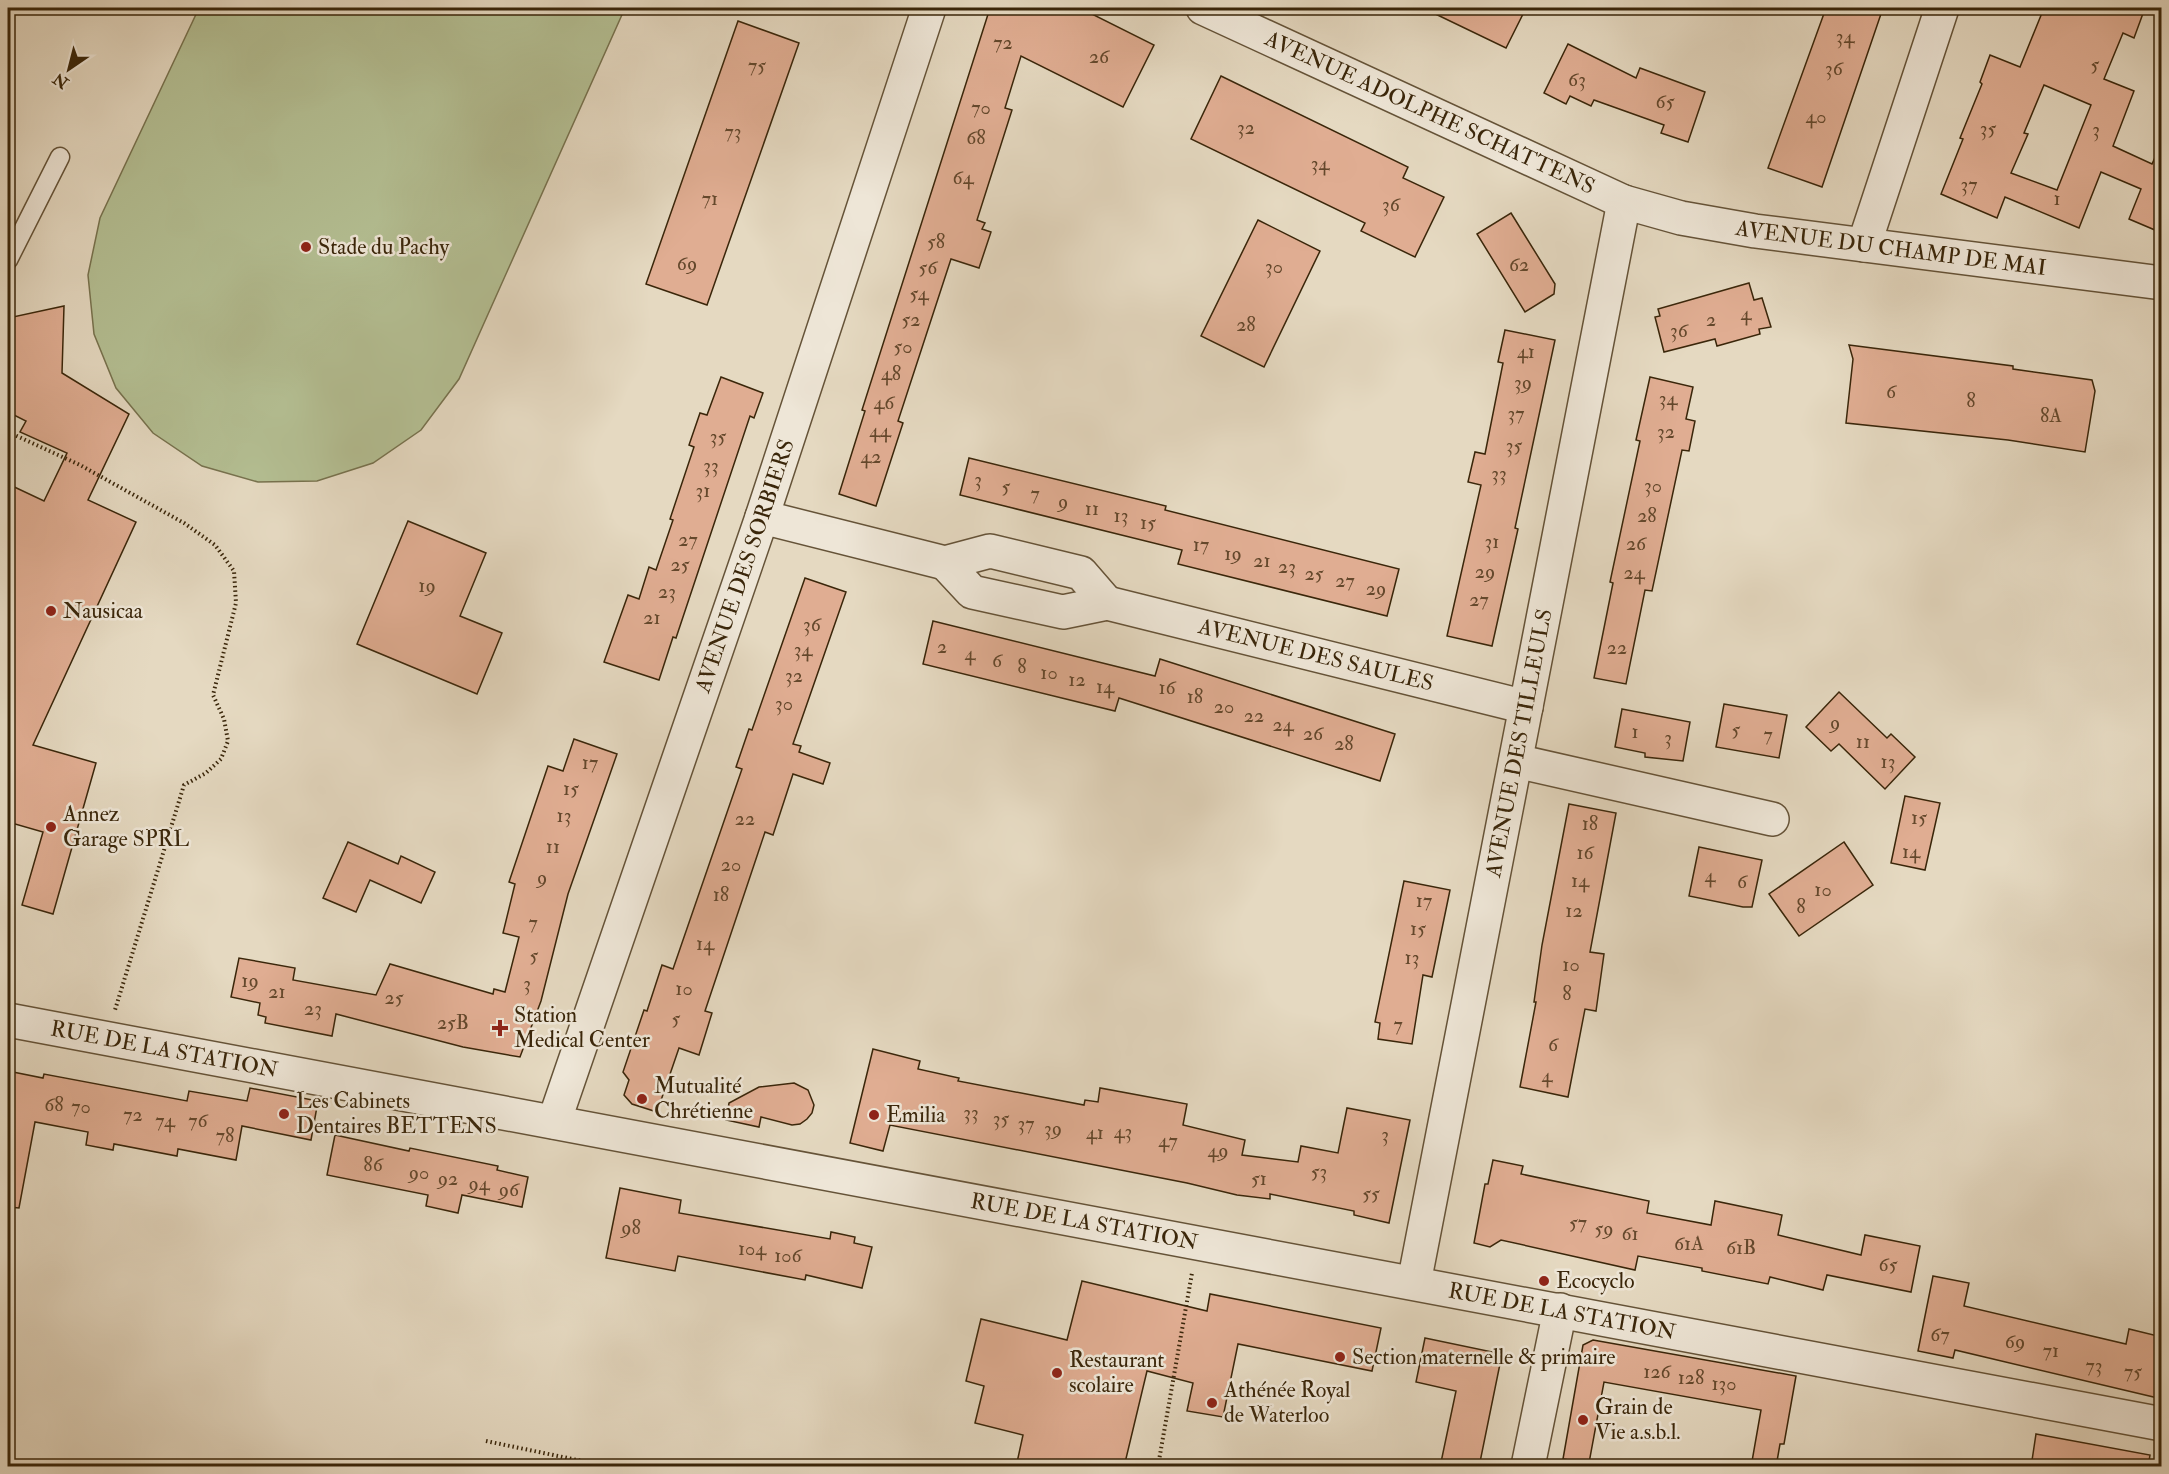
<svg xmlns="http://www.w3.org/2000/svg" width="2169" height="1474" font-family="'IM FELL Double Pica',serif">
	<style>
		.green { fill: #b4bf93; stroke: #77724e; stroke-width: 1.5 }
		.building { fill: #e0ad92; stroke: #3a260a; stroke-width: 1.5; fill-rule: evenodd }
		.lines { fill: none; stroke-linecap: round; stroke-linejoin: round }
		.service-casing { stroke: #655338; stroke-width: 21 }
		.minor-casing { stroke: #655338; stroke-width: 36 }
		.tertiary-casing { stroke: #655338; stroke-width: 36 }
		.path { stroke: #3a260a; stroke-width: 4; stroke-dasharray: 1.5 3; stroke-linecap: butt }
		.service { stroke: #eee6d7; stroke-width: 18 }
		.minor { stroke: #eee6d7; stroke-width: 33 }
		.tertiary { stroke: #eee6d7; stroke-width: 33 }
		.poi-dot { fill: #8f2418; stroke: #eee6d7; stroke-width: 2 }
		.labels { text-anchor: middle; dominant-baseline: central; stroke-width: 5; stroke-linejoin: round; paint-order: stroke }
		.number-label { font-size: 20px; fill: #64482c }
		.street-label { font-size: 22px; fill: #3a260a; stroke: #eee6d7 }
		.poi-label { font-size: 22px; fill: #3a260a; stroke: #eee6d7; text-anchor: start }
	</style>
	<rect width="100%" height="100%" fill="#e5d9c1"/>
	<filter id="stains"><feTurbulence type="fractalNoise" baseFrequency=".00333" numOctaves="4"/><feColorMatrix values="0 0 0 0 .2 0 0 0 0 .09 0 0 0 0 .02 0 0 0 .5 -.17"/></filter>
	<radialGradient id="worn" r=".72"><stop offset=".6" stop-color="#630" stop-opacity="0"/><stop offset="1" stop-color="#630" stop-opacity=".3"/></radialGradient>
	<path class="green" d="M199,8H625L459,379L421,430L373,463L317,481L258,482L202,466L153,433L116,388L94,334L88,275L100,218Z"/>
	<g class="building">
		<path d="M990,8H1080L1154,45L1123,107L1021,56L1005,108L1012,110L977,220L985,223L982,229L991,232L979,268L951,259L898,421L903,423L876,506L839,494L865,411L862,410Z"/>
		<path d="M1423,8H1526L1506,48Z"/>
		<path d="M1826,8H1883L1822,187L1768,168Z"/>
		<path d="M2044,8H2145L2134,38L2123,33L2104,79L2134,91L2113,146L2152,164L2162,142V233L2129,219L2141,189L2101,172L2079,228L2005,197L1997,218L1941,194L1963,139L1960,138L1982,84L1980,82L1990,55L2020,67ZM2044,85L2091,105L2057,190L2011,173L2028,134L2024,133Z"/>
		<path d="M738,21L799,43L707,305L646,284Z"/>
		<path d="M1568,44L1636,78L1640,68L1705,92L1688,142L1661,133L1664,125L1594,100L1591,106L1570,96L1566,104L1544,93Z"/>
		<path d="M1221,76L1408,167L1403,178L1444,197L1415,257L1361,231L1365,223L1191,139Z"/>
		<path d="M1511,213L1555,284L1554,294L1525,312L1477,234Z"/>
		<path d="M1258,220L1320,251L1264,367L1201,336Z"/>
		<path d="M1749,283L1754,300L1762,298L1771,327L1759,329L1760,334L1717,346L1715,339L1664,352L1655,317L1660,316L1658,309Z"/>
		<path d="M64,306L62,373L129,414L88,500L136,522L33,745L96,763L53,914L22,905L43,832L8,822V484L44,501L67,453L20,432L26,421L8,412V318Z"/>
		<path d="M1505,330L1555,340L1515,528L1518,529L1492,646L1447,636L1481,485L1468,482L1475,452L1485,454L1503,363L1498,362Z"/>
		<path d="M1849,345L2013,366V369L2092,380L2095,391L2085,452L2008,440L1846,423L1853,359Z"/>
		<path d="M721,377L763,393L754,418L750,416L676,638L673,637L659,680L604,662L628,595L639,599L649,567L656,570L673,520L670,519L694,447L689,445L700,413L707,415Z"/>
		<path d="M1650,377L1693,387L1686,419L1695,421L1689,451L1682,450L1652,591L1645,590L1626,684L1594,678L1613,583L1610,582L1640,441L1636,440Z"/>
		<path d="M969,458L1166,506L1165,510L1399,569L1387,616L1178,564L1182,550L960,495Z"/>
		<path d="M408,521L486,553L460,616L502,633L477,694L357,644Z"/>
		<path d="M805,578L846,592L793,744L801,746L799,752L830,763L823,784L793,774L773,835L765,832L758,853L705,1011L712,1013L699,1055L679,1048L657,1112L632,1104L624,1095L629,1080L623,1072L644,1010L647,1011L662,965L673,969L742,769L736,767L749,729L752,730Z"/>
		<path d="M933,621L1155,676L1160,659L1395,734L1380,781L1119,698L1115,711L923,664Z"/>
		<path d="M1839,692L1887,738L1891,734L1915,757L1885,789L1839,744L1831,751L1806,727Z"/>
		<path d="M1724,704L1787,715L1779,758L1716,747Z"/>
		<path d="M1622,709L1690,722L1683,761L1645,757V753L1615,747Z"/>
		<path d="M574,739L617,754L568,894L541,1001L520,1057L463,1047L336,1014L332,1036L265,1023L266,1017L258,1015L260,1003L231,997L239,958L295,968L293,980L376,995L390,964L493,994L494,989L505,992L519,937L503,933L515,884L509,882L548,766L563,771Z"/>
		<path d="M1905,796L1940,803L1925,870L1891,863Z"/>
		<path d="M1569,804L1616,813L1590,952L1604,954L1596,1011L1585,1009L1568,1097L1520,1087L1536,1002H1534L1542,945Z"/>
		<path d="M348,842L398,864L401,856L435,872L421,903L370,880L356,912L323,898Z"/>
		<path d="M1844,842L1873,885L1799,936L1769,894Z"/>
		<path d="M1699,847L1762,860L1752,907H1743L1689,896Z"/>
		<path d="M1404,881L1450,890L1432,977L1423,975L1412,1044L1378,1039L1380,1023L1375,1022Z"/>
		<path d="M873,1049L920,1061L918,1069L959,1078L958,1081L1084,1105L1085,1100L1098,1102L1100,1088L1187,1104L1183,1125L1245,1140L1242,1155L1298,1162L1301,1146L1338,1153L1347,1108L1410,1120L1389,1223L1354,1215V1211L1270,1194V1199L1237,1195L1187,1183L890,1125L883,1151L850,1143Z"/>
		<path d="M8,1071L43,1078L44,1074L187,1101L189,1091L247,1101L250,1088L318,1101L311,1140L242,1126L236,1160L178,1149L177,1156L114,1144L113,1150L86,1145L88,1132L35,1122L19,1208L8,1207Z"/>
		<path d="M794,1083L808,1090L814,1105L812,1113L807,1119L800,1124L792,1125L761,1117L759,1127L726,1120L729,1103L759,1087Z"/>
		<path d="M335,1135L409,1151L410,1148L498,1166L497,1170L528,1177L522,1207L462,1195L458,1213L426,1206L428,1195L327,1175Z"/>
		<path d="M1493,1160L1523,1166L1521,1174L1649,1201L1647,1213L1711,1225L1715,1201L1782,1215L1778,1235L1861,1255L1865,1235L1920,1246L1911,1292L1827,1275L1823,1290L1770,1277L1768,1284L1702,1271V1268L1638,1256L1635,1270L1501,1240L1490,1247L1474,1243L1485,1184H1488Z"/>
		<path d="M620,1188L681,1200L679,1213L830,1239L831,1232L855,1237L854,1243L872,1247L862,1288L806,1275L805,1280L678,1256L675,1271L606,1258Z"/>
		<path d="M1933,1276L1969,1283L1964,1306L2126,1344L2129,1329L2162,1337V1399L1955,1350L1953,1358L1918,1351Z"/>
		<path d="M1082,1281L1207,1311L1210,1294L1381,1328L1372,1371L1238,1344L1223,1417L1187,1411L1193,1383L1147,1371L1124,1467H1016L1023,1435L975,1423L984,1386L966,1381L981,1319L1067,1340Z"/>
		<path d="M1425,1338L1502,1354L1479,1467H1440L1456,1391L1416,1382Z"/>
		<path d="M1593,1340L1796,1376L1784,1444H1780L1776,1467H1751L1761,1410L1604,1382L1589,1463L1563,1459L1583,1345Z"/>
		<path d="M2036,1434L2150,1455L2148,1467H2031Z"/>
	</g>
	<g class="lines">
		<defs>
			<path id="service" d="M8,260L60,157"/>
			<g id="minor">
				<path id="s1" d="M1203,8L1624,202L1681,218L1755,231L2162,283"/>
				<path d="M1864,245L1942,8"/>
				<path d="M762,517L945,563L990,551L1081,573L1107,603"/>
				<path id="s2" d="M945,563L972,592L1063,612L1107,603L1526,707"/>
				<path d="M1516,761L1772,819"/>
				<path id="s3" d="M554,1122L762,517L929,8"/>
				<path id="s4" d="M1414,1283L1624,202"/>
				<path d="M1528,1466L1560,1310"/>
			</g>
			<g id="tertiary">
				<path id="s5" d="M8,1020L2162,1424"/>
			</g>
		</defs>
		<use href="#service" class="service-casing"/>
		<use href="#minor" class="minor-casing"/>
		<use href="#tertiary" class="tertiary-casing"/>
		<g class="path">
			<path d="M8,432L80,465L184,523L215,545L234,571L236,603L213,695L224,719L228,741L221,759L206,773L184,785L115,1010"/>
			<path d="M486,1441L606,1466"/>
			<path d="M1158,1466L1192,1273"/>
		</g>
		<use href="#service" class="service"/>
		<use href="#minor" class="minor"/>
		<use href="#tertiary" class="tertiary"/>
	</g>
	<g class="poi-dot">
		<circle cx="306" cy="247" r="6"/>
		<circle cx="51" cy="611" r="6"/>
		<circle cx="51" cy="827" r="6"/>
		<path d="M497 1019h6v6h6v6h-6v6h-6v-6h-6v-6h6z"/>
		<circle cx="642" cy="1099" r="6"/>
		<circle cx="284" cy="1114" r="6"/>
		<circle cx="874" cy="1115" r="6"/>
		<circle cx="1544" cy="1281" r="6"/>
		<circle cx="1340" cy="1357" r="6"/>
		<circle cx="1057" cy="1373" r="6"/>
		<circle cx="1212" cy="1403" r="6"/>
		<circle cx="1583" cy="1420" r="6"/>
	</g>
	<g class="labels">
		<g class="number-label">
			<text x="1845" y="36">34</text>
			<text x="1003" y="42">72</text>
			<text x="1099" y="56">26</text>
			<text x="2095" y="64">5</text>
			<text x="757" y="65">75</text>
			<text x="1834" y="68">36</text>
			<text x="1577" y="79">63</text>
			<text x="1665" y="101">65</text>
			<text x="981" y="107">70</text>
			<text x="1816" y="116">40</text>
			<text x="1246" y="127">32</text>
			<text x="1988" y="128">35</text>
			<text x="2096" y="129">3</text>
			<text x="733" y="131">73</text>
			<text x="976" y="137">68</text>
			<text x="1320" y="163">34</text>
			<text x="963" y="177">64</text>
			<text x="1969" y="184">37</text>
			<text x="710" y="198">71</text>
			<text x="2057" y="198">1</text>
			<text x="1391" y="204">36</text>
			<text x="936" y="241">58</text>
			<text x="687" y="263">69</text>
			<text x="1519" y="264">62</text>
			<text x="1274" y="266">30</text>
			<text x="928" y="267">56</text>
			<text x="919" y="293">54</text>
			<text x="1746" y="313">4</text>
			<text x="911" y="319">52</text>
			<text x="1711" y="319">2</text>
			<text x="1246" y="324">28</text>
			<text x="1679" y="330">36</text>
			<text x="903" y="346">50</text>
			<text x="1526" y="351">41</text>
			<text x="891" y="373">48</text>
			<text x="1523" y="382">39</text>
			<text x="1891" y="391">6</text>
			<text x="1668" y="398">34</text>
			<text x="1971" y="400">8</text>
			<text x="884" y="402">46</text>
			<text x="1516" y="413">37</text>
			<text x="2051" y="415">8A</text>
			<text x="880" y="430">44</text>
			<text x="1666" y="431">32</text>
			<text x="718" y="436">35</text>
			<text x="1514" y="445">35</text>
			<text x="871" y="456">42</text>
			<text x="711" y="465">33</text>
			<text x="1499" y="473">33</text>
			<text x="978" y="479">3</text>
			<text x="1653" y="485">30</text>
			<text x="1006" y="486">5</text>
			<text x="703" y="490">31</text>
			<text x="1035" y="493">7</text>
			<text x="1063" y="501">9</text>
			<text x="1092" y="508">11</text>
			<text x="1121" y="515">13</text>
			<text x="1647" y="515">28</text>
			<text x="1148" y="522">15</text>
			<text x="688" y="539">27</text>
			<text x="1492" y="541">31</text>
			<text x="1636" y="543">26</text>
			<text x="1201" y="544">17</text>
			<text x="1233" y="553">19</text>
			<text x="1262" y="560">21</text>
			<text x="680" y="564">25</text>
			<text x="1287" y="566">23</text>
			<text x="1485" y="571">29</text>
			<text x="1634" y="572">24</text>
			<text x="1314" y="573">25</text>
			<text x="1345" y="580">27</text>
			<text x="427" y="585">19</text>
			<text x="1376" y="588">29</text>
			<text x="667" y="591">23</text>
			<text x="1479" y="599">27</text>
			<text x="652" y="617">21</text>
			<text x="812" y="624">36</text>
			<text x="942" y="646">2</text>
			<text x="1617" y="647">22</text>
			<text x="803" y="649">34</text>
			<text x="970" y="653">4</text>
			<text x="997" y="660">6</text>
			<text x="1022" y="666">8</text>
			<text x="1049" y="672">10</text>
			<text x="794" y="675">32</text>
			<text x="1077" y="679">12</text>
			<text x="1105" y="686">14</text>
			<text x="1167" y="687">16</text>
			<text x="1195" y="696">18</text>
			<text x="784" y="703">30</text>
			<text x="1224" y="706">20</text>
			<text x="1254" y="715">22</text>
			<text x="1835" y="722">9</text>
			<text x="1283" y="724">24</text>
			<text x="1736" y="729">5</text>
			<text x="1635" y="731">1</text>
			<text x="1313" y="733">26</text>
			<text x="1768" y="734">7</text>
			<text x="1668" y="737">3</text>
			<text x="1863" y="741">11</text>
			<text x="1344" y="743">28</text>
			<text x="1888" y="761">13</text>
			<text x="590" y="762">17</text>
			<text x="571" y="788">15</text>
			<text x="564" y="815">13</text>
			<text x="1919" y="817">15</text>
			<text x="745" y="818">22</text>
			<text x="1590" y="823">18</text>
			<text x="553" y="846">11</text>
			<text x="1911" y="851">14</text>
			<text x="1585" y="852">16</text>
			<text x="731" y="864">20</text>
			<text x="1710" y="875">4</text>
			<text x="542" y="877">9</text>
			<text x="1580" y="880">14</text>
			<text x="1742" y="881">6</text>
			<text x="1823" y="889">10</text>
			<text x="721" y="894">18</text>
			<text x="1424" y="900">17</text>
			<text x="1801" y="906">8</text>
			<text x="1574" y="910">12</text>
			<text x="533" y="922">7</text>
			<text x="1418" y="928">15</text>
			<text x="705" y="943">14</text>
			<text x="534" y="955">5</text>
			<text x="1412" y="957">13</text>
			<text x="1571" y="964">10</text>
			<text x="250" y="980">19</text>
			<text x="527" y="983">3</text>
			<text x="684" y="988">10</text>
			<text x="277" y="991">21</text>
			<text x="1567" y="993">8</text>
			<text x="394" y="997">25</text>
			<text x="313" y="1008">23</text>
			<text x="676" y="1018">5</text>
			<text x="453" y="1022">25B</text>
			<text x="1398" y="1024">7</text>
			<text x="1553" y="1044">6</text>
			<text x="1547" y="1075">4</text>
			<text x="54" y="1104">68</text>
			<text x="81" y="1106">70</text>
			<text x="971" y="1112">33</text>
			<text x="133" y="1114">72</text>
			<text x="1001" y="1118">35</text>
			<text x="165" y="1120">74</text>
			<text x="198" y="1120">76</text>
			<text x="1026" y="1123">37</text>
			<text x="1053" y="1128">39</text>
			<text x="1123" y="1131">43</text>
			<text x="1095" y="1132">41</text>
			<text x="1385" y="1134">3</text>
			<text x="225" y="1135">78</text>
			<text x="1168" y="1140">47</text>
			<text x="1218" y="1150">49</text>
			<text x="373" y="1164">86</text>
			<text x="1319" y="1171">53</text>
			<text x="419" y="1172">90</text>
			<text x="448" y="1178">92</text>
			<text x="1259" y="1178">51</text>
			<text x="479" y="1183">94</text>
			<text x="509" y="1189">96</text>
			<text x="1371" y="1193">55</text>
			<text x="1578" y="1222">57</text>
			<text x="631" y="1227">98</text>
			<text x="1604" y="1228">59</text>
			<text x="1630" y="1233">61</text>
			<text x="1689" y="1243">61A</text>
			<text x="1741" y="1247">61B</text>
			<text x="752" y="1248">104</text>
			<text x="788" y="1255">106</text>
			<text x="1888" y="1264">65</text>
			<text x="1940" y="1334">67</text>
			<text x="2015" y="1341">69</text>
			<text x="2051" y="1350">71</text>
			<text x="2094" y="1365">73</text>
			<text x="1657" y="1371">126</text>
			<text x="2133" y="1371">75</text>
			<text x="1691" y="1377">128</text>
			<text x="1724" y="1383">130</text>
		</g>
		<g class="street-label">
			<text stroke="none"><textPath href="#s1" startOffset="250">AVENUE ADOLPHE SCHATTENS</textPath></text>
			<text stroke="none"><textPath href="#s1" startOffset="735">AVENUE DU CHAMP DE MAI</textPath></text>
			<text stroke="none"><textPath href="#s3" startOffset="588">AVENUE DES SORBIERS</textPath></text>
			<text stroke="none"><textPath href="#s2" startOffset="393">AVENUE DES SAULES</textPath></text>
			<text stroke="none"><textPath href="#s4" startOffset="550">AVENUE DES TILLEULS</textPath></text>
			<text stroke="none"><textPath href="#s5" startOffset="159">RUE DE LA STATION</textPath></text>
			<text stroke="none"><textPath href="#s5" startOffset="1095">RUE DE LA STATION</textPath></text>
			<text stroke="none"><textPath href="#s5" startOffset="1581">RUE DE LA STATION</textPath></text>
		</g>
		<g class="poi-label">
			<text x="318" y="247">Stade du Pachy</text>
			<text x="63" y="611">Nausicaa</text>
			<text x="63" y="814">Annez<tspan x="63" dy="25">Garage SPRL</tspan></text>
			<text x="514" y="1015">Station<tspan x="514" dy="25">Medical Center</tspan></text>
			<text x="654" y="1086">Mutualité<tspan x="654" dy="25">Chrétienne</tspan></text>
			<text x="296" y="1101">Les Cabinets<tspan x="296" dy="25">Dentaires BETTENS</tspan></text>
			<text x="886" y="1115">Emilia</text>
			<text x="1556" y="1281">Ecocyclo</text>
			<text x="1352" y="1357">Section maternelle &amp; primaire</text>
			<text x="1069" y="1360">Restaurant<tspan x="1069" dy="25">scolaire</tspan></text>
			<text x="1224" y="1390">Athénée Royal<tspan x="1224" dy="25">de Waterloo</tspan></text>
			<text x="1595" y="1407">Grain de<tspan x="1595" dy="25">Vie a.s.b.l.</tspan></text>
		</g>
	</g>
	<rect width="2169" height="1474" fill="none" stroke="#e5d9c1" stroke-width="30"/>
	<rect x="9" y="9" width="2151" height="1456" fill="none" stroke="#3a260a" stroke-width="3"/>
	<rect x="15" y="15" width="2139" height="1444" fill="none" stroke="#3a260a" stroke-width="1.5"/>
	<g transform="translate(69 69) rotate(215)" stroke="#eee6d7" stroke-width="4.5" paint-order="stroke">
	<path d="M0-4.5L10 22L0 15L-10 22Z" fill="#3a260a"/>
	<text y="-9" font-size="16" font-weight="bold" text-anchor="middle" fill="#3a260a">N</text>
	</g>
	<rect width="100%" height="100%" filter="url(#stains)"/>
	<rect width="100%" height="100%" fill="url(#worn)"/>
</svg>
